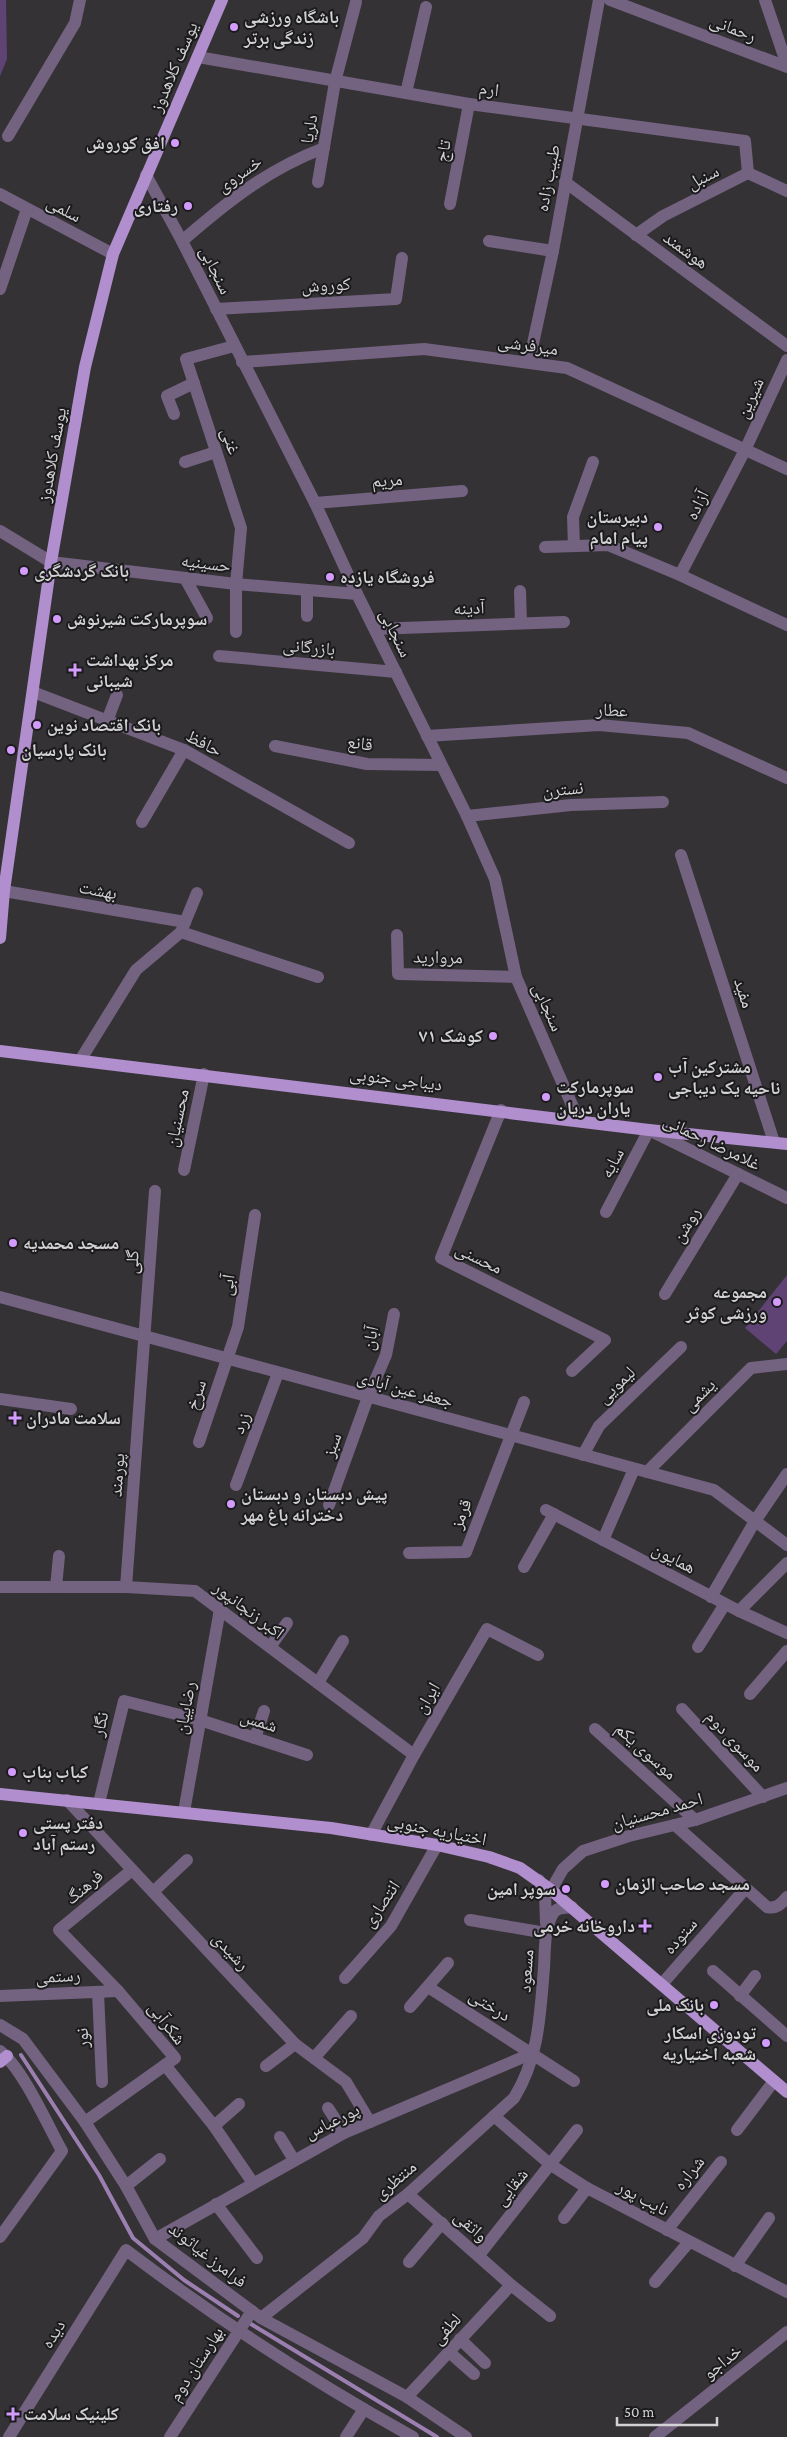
<svg xmlns="http://www.w3.org/2000/svg" width="787" height="2437" font-family="'Crimson Pro','Noto Naskh Arabic',serif">
	<style>
		.green { fill: #604375 }
		.lines { fill: none; stroke-linecap: round; stroke-linejoin: round }
		.stream { stroke: #9c7fb1; stroke-width: 4 }
		.minor { stroke: #736280; stroke-width: 12 }
		.major { stroke: #b18ecd; stroke-width: 12 }
		.poi-dot { fill: #d39cfc; stroke: #1b1a1c; stroke-width: 2 }
		.labels { text-anchor: middle; dominant-baseline: central; stroke-width: 4; stroke-linejoin: round; paint-order: stroke }
		.poi-label { font-size: 18px; font-weight: bold; fill: #d2d1d3; stroke: #1b1a1c; text-anchor: start }
		.street-label { font-size: 18px; fill: #d2d1d3; stroke: #1b1a1c }
	</style>
	<rect width="100%" height="100%" fill="#343235"/>
	<g class="green">
		<path d="M0,0H6L7,59L0,76Z"/>
		<path d="M787,1275V1341L776,1354L745,1328Z"/>
	</g>
	<g class="lines">
		<g class="stream">
			<path d="M21,2055L99,2175L133,2238L184,2280L238,2316"/>
			<path d="M251,2324L437,2437"/>
		</g>
		<g class="minor">
			<path d="M610,0L787,67"/>
			<path d="M765,0L787,65"/>
			<path d="M198,57L469,104L745,141L748,173"/>
			<path d="M406,93L426,7"/>
			<path d="M8,136L75,23L80,0"/>
			<path d="M748,173L787,191"/>
			<path d="M146,175L182,241L315,503L357,594L467,816L495,879L516,977L579,1121"/>
			<path d="M318,182L335,82L356,2"/>
			<path d="M565,182L787,346"/>
			<path d="M0,194L113,254"/>
			<path d="M450,204L469,104"/>
			<path d="M636,235L663,216L748,173"/>
			<path d="M182,241C227,202 268,169 324,148"/>
			<path d="M489,241L553,251"/>
			<path d="M0,289L27,209"/>
			<path d="M216,309L396,299L402,258"/>
			<path d="M234,346L186,359L241,528L236,584V632"/>
			<path d="M242,362L424,349L567,368L787,469"/>
			<path d="M529,362L553,251L599,0"/>
			<path d="M174,414L167,396L194,383"/>
			<path d="M185,462L216,452"/>
			<path d="M315,503L462,491"/>
			<path d="M0,531L51,562L236,584L357,594"/>
			<path d="M574,546L573,517L593,462"/>
			<path d="M545,547L608,545L680,575L787,625"/>
			<path d="M680,575L745,450L787,360"/>
			<path d="M185,578L207,618"/>
			<path d="M307,590V616"/>
			<path d="M520,591L521,623"/>
			<path d="M375,629L564,622"/>
			<path d="M219,656L396,672"/>
			<path d="M33,692L184,750L349,843"/>
			<path d="M107,721L117,695"/>
			<path d="M427,736L599,725L688,733L787,778"/>
			<path d="M275,746L367,764L441,765"/>
			<path d="M467,816L571,805L663,802"/>
			<path d="M142,822L184,750"/>
			<path d="M681,855L774,1142"/>
			<path d="M4,891L185,922"/>
			<path d="M181,932L318,977"/>
			<path d="M397,935L398,974L516,977"/>
			<path d="M81,1059L136,970L181,932L197,893"/>
			<path d="M501,1110L441,1258L605,1340L572,1371"/>
			<path d="M184,1170L204,1074"/>
			<path d="M606,1212L649,1130L787,1198"/>
			<path d="M665,1294L738,1174"/>
			<path d="M0,1297L714,1490L787,1545"/>
			<path d="M0,1399L71,1409"/>
			<path d="M199,1442L238,1327L255,1215"/>
			<path d="M583,1455L599,1426L681,1347"/>
			<path d="M647,1472L751,1368L787,1364"/>
			<path d="M236,1485L278,1373"/>
			<path d="M329,1505L368,1397L386,1355L394,1314"/>
			<path d="M546,1510L739,1611L787,1633"/>
			<path d="M603,1540L634,1469"/>
			<path d="M409,1553L466,1552L524,1402"/>
			<path d="M524,1567L554,1514"/>
			<path d="M0,1587H126L195,1591L414,1755"/>
			<path d="M56,1587L59,1556"/>
			<path d="M126,1587L155,1191"/>
			<path d="M711,1597L755,1521L787,1474"/>
			<path d="M739,1611L787,1563"/>
			<path d="M270,1647L287,1623"/>
			<path d="M698,1647L725,1604"/>
			<path d="M318,1683L343,1641"/>
			<path d="M750,1694L787,1651"/>
			<path d="M682,1709L763,1797"/>
			<path d="M595,1729L695,1820"/>
			<path d="M255,1738L264,1711"/>
			<path d="M67,1800L295,2044L346,2082L370,2122"/>
			<path d="M99,1803L124,1701L200,1720L307,1755"/>
			<path d="M184,1812L220,1609"/>
			<path d="M675,1825L767,1907C777,1909 781,1904 787,1897"/>
			<path d="M371,1835L414,1755L487,1629L538,1655"/>
			<path d="M539,1880L545,1894L546,1923"/>
			<path d="M551,1890L563,1869L583,1851L629,1836L695,1820L787,1788"/>
			<path d="M153,1892L187,1860"/>
			<path d="M470,1920L546,1933"/>
			<path d="M713,1971L787,2036"/>
			<path d="M345,1978L391,1926L437,1845"/>
			<path d="M662,1984L745,1889"/>
			<path d="M428,1987L574,2081"/>
			<path d="M98,1992L102,2082"/>
			<path d="M0,1996L118,1991"/>
			<path d="M740,1996L755,1976"/>
			<path d="M410,2007L448,1963"/>
			<path d="M0,2025L23,2039L85,2122L126,2186L155,2239L261,2318L407,2397L466,2437"/>
			<path d="M0,2051C23,2069 47,2124 62,2151L0,2237"/>
			<path d="M314,2058L351,2016"/>
			<path d="M165,2065L214,2126L253,2183"/>
			<path d="M266,2066L295,2044"/>
			<path d="M328,2108L344,2133"/>
			<path d="M494,2116L551,2165L587,2188L787,2292"/>
			<path d="M85,2122L175,2058L118,1991L59,1930L132,1870"/>
			<path d="M214,2126L239,2104"/>
			<path d="M737,2130L774,2081"/>
			<path d="M280,2137L294,2160"/>
			<path d="M126,2186L160,2159"/>
			<path d="M408,2194L511,2285L550,2316"/>
			<path d="M216,2204L257,2258"/>
			<path d="M564,2218L587,2188"/>
			<path d="M667,2230L721,2162"/>
			<path d="M155,2239L344,2133L533,2053"/>
			<path d="M479,2255L577,2130"/>
			<path d="M409,2262L442,2223"/>
			<path d="M735,2266L769,2218"/>
			<path d="M655,2282L689,2242"/>
			<path d="M261,2318L363,2238L379,2216L408,2194L514,2098C539,2058 540,2015 544,1968C545,1951 544,1931 552,1915C556,1907 564,1908 572,1907"/>
			<path d="M460,2339L485,2363"/>
			<path d="M449,2352L474,2374"/>
			<path d="M407,2397L511,2285"/>
			<path d="M9,2437L126,2250C217,2319 314,2382 413,2437"/>
			<path d="M170,2437L252,2311"/>
			<path d="M346,2437L364,2409"/>
			<path d="M655,2437L787,2332"/>
		</g>
		<g class="major">
			<path d="M0,938L4,891L51,562L85,367L113,254L222,0"/>
			<path d="M0,1051L649,1130L787,1144"/>
			<path d="M0,1794L331,1828L437,1845L489,1857L520,1868L551,1890L787,2092"/>
			<path d="M0,2062L7,2056"/>
		</g>
	</g>
	<g class="poi-dot">
		<circle cx="234" cy="27" r="5"/>
		<circle cx="175" cy="143" r="5"/>
		<circle cx="188" cy="206" r="5"/>
		<circle cx="658" cy="527" r="5"/>
		<circle cx="24" cy="571" r="5"/>
		<circle cx="330" cy="577" r="5"/>
		<circle cx="57" cy="619" r="5"/>
		<path d="M72.5 662.5h5v5h5v5h-5v5h-5v-5h-5v-5h5z"/>
		<circle cx="37" cy="725" r="5"/>
		<circle cx="11" cy="750" r="5"/>
		<circle cx="493" cy="1036" r="5"/>
		<circle cx="658" cy="1077" r="5"/>
		<circle cx="546" cy="1097" r="5"/>
		<circle cx="13" cy="1243" r="5"/>
		<circle cx="777" cy="1302" r="5"/>
		<path d="M12.5 1410.5h5v5h5v5h-5v5h-5v-5h-5v-5h5z"/>
		<circle cx="231" cy="1504" r="5"/>
		<circle cx="12" cy="1772" r="5"/>
		<circle cx="23" cy="1833" r="5"/>
		<circle cx="605" cy="1884" r="5"/>
		<circle cx="566" cy="1889" r="5"/>
		<path d="M642.5 1918.5h5v5h5v5h-5v5h-5v-5h-5v-5h5z"/>
		<circle cx="714" cy="2005" r="5"/>
		<circle cx="766" cy="2043" r="5"/>
		<path d="M10.5 2406.5h5v5h5v5h-5v5h-5v-5h-5v-5h5z"/>
	</g>
	<g class="labels">
		<g class="poi-label">
			<text x="244" y="17">باشگاه ورزشی<tspan x="244" dy="21">زندگی برتر</tspan></text>
			<text x="165" y="143" text-anchor="end">افق کوروش</text>
			<text x="178" y="206" text-anchor="end">رفتاری</text>
			<text x="648" y="517" text-anchor="end">دبیرستان<tspan x="648" dy="21">پیام امام</tspan></text>
			<text x="34" y="571">بانک گردشگری</text>
			<text x="340" y="577">فروشگاه یازده</text>
			<text x="67" y="619">سوپرمارکت شیرنوش</text>
			<text x="86" y="660">مرکز بهداشت<tspan x="86" dy="21">شیبانی</tspan></text>
			<text x="47" y="725">بانک اقتصاد نوین</text>
			<text x="21" y="750">بانک پارسیان</text>
			<text x="483" y="1036" text-anchor="end">کوشک ۷۱</text>
			<text x="668" y="1067">مشترکین آب<tspan x="668" dy="21">ناحیه یک دیباجی</tspan></text>
			<text x="556" y="1087">سوپرمارکت<tspan x="556" dy="21">یاران دریان</tspan></text>
			<text x="23" y="1243">مسجد محمدیه</text>
			<text x="767" y="1292" text-anchor="end">مجموعه<tspan x="767" dy="21">ورزشی کوثر</tspan></text>
			<text x="26" y="1418">سلامت مادران</text>
			<text x="241" y="1494">پیش دبستان و دبستان<tspan x="241" dy="21">دخترانه باغ مهر</tspan></text>
			<text x="22" y="1772">کباب بناب</text>
			<text x="33" y="1823">دفتر پستی<tspan x="33" dy="21">رستم آباد</tspan></text>
			<text x="615" y="1884">مسجد صاحب الزمان</text>
			<text x="556" y="1889" text-anchor="end">سوپر امین</text>
			<text x="635" y="1926" text-anchor="end">داروخانه خرمی</text>
			<text x="704" y="2005" text-anchor="end">بانک ملی</text>
			<text x="756" y="2033" text-anchor="end">تودوزی اسکار<tspan x="756" dy="21">شعبه اختیاریه</tspan></text>
			<text x="24" y="2414">کلینیک سلامت</text>
		</g>
		<g class="street-label">
			<text transform="translate(733 28) rotate(21)">رحمانی</text>
			<text transform="translate(174 67) rotate(-67)">یوسف کلاهدوز</text>
			<text transform="translate(489 89) rotate(7)">ارم</text>
			<text transform="translate(309 129) rotate(-80)">دلریا</text>
			<text transform="translate(443 151) rotate(-79)">تاج</text>
			<text transform="translate(239 174) rotate(-35)">خسروی</text>
			<text transform="translate(703 177) rotate(-26)">سنبل</text>
			<text transform="translate(548 178) rotate(-79)">طبیب زاده</text>
			<text transform="translate(64 209) rotate(28)">سلمی</text>
			<text transform="translate(686 250) rotate(36)">هوشمند</text>
			<text transform="translate(216 270) rotate(64)">سنجابی</text>
			<text transform="translate(326 285) rotate(-3)">کوروش</text>
			<text transform="translate(528 345) rotate(8)">میرفرشی</text>
			<text transform="translate(750 398) rotate(-65)">شیرین</text>
			<text transform="translate(231 441) rotate(72)">غنی</text>
			<text transform="translate(52 455) rotate(-80)">یوسف کلاهدوز</text>
			<text transform="translate(387 480) rotate(-4)">مریم</text>
			<text transform="translate(697 505) rotate(-63)">آزاده</text>
			<text transform="translate(206 563) rotate(7)">حسینیه</text>
			<text transform="translate(469 608) rotate(-2)">آدینه</text>
			<text transform="translate(396 633) rotate(64)">سنجابی</text>
			<text transform="translate(309 647) rotate(5)">بازرگانی</text>
			<text transform="translate(612 710) rotate(3)">عطار</text>
			<text transform="translate(204 743) rotate(27)">حافظ</text>
			<text transform="translate(360 743) rotate(8)">قانع</text>
			<text transform="translate(563 789) rotate(-5)">نسترن</text>
			<text transform="translate(98 890) rotate(10)">بهشت</text>
			<text transform="translate(438 957) rotate(1)">مروارید</text>
			<text transform="translate(744 993) rotate(72)">مفید</text>
			<text transform="translate(548 1007) rotate(66)">سنجابی</text>
			<text transform="translate(396 1079) rotate(7)">دیباجی جنوبی</text>
			<text transform="translate(177 1118) rotate(-78)">محسنیان</text>
			<text transform="translate(712 1142) rotate(26)">غلامرضا رحمانی</text>
			<text transform="translate(612 1163) rotate(-62)">سایه</text>
			<text transform="translate(686 1225) rotate(-59)">روشن</text>
			<text transform="translate(479 1258) rotate(26)">محسنی</text>
			<text transform="translate(132 1262) rotate(-86)">گلی</text>
			<text transform="translate(227 1285) rotate(-81)">آبی</text>
			<text transform="translate(370 1338) rotate(-77)">آبان</text>
			<text transform="translate(616 1385) rotate(-44)">لیمویی</text>
			<text transform="translate(405 1389) rotate(15)">جعفر عین آبادی</text>
			<text transform="translate(196 1395) rotate(-72)">سرخ</text>
			<text transform="translate(699 1395) rotate(-45)">یشمی</text>
			<text transform="translate(241 1423) rotate(-69)">زرد</text>
			<text transform="translate(332 1445) rotate(-70)">سبز</text>
			<text transform="translate(117 1475) rotate(-86)">پورمند</text>
			<text transform="translate(461 1514) rotate(-69)">قرمز</text>
			<text transform="translate(674 1558) rotate(28)">همایون</text>
			<text transform="translate(249 1610) rotate(37)">اکبر زنجانپور</text>
			<text transform="translate(427 1698) rotate(-60)">ایران</text>
			<text transform="translate(185 1708) rotate(-80)">رضاییان</text>
			<text transform="translate(259 1721) rotate(18)">شمس</text>
			<text transform="translate(100 1724) rotate(-76)">نگار</text>
			<text transform="translate(735 1741) rotate(47)">موسوی دوم</text>
			<text transform="translate(646 1751) rotate(42)">موسوی یکم</text>
			<text transform="translate(657 1811) rotate(-16)">احمد محسنیان</text>
			<text transform="translate(437 1830) rotate(11)">اختیاریه جنوبی</text>
			<text transform="translate(84 1887) rotate(-40)">فرهنگ</text>
			<text transform="translate(381 1904) rotate(-56)">انتصاری</text>
			<text transform="translate(680 1936) rotate(-49)">ستوده</text>
			<text transform="translate(231 1951) rotate(47)">رشیدی</text>
			<text transform="translate(526 1971) rotate(-86)">مسعود</text>
			<text transform="translate(58 1976) rotate(-3)">رستمی</text>
			<text transform="translate(490 2005) rotate(32)">درختی</text>
			<text transform="translate(167 2023) rotate(52)">شکرآبی</text>
			<text transform="translate(82 2038) rotate(-93)">نور</text>
			<text transform="translate(332 2121) rotate(-26)">پورعباس</text>
			<text transform="translate(689 2173) rotate(-51)">شراره</text>
			<text transform="translate(395 2180) rotate(-40)">منتظری</text>
			<text transform="translate(511 2187) rotate(-51)">شقایی</text>
			<text transform="translate(643 2198) rotate(28)">نایب پور</text>
			<text transform="translate(471 2226) rotate(41)">واثقی</text>
			<text transform="translate(208 2255) rotate(38)">فرامرز غیاثوند</text>
			<text transform="translate(446 2329) rotate(-47)">لطفی</text>
			<text transform="translate(53 2334) rotate(-58)">دیده</text>
			<text transform="translate(722 2362) rotate(-39)">خداجو</text>
			<text transform="translate(196 2364) rotate(-57)">بهارستان دوم</text>
		</g>
	</g>
	<path d="M617 2417v8h100v-8" fill="none" stroke="#d2d1d3" stroke-width="2.5"/>
	<text x="624" y="2417" font-size="15" fill="#d2d1d3" stroke="#1b1a1c" stroke-width="4" paint-order="stroke">50 m</text>
</svg>
